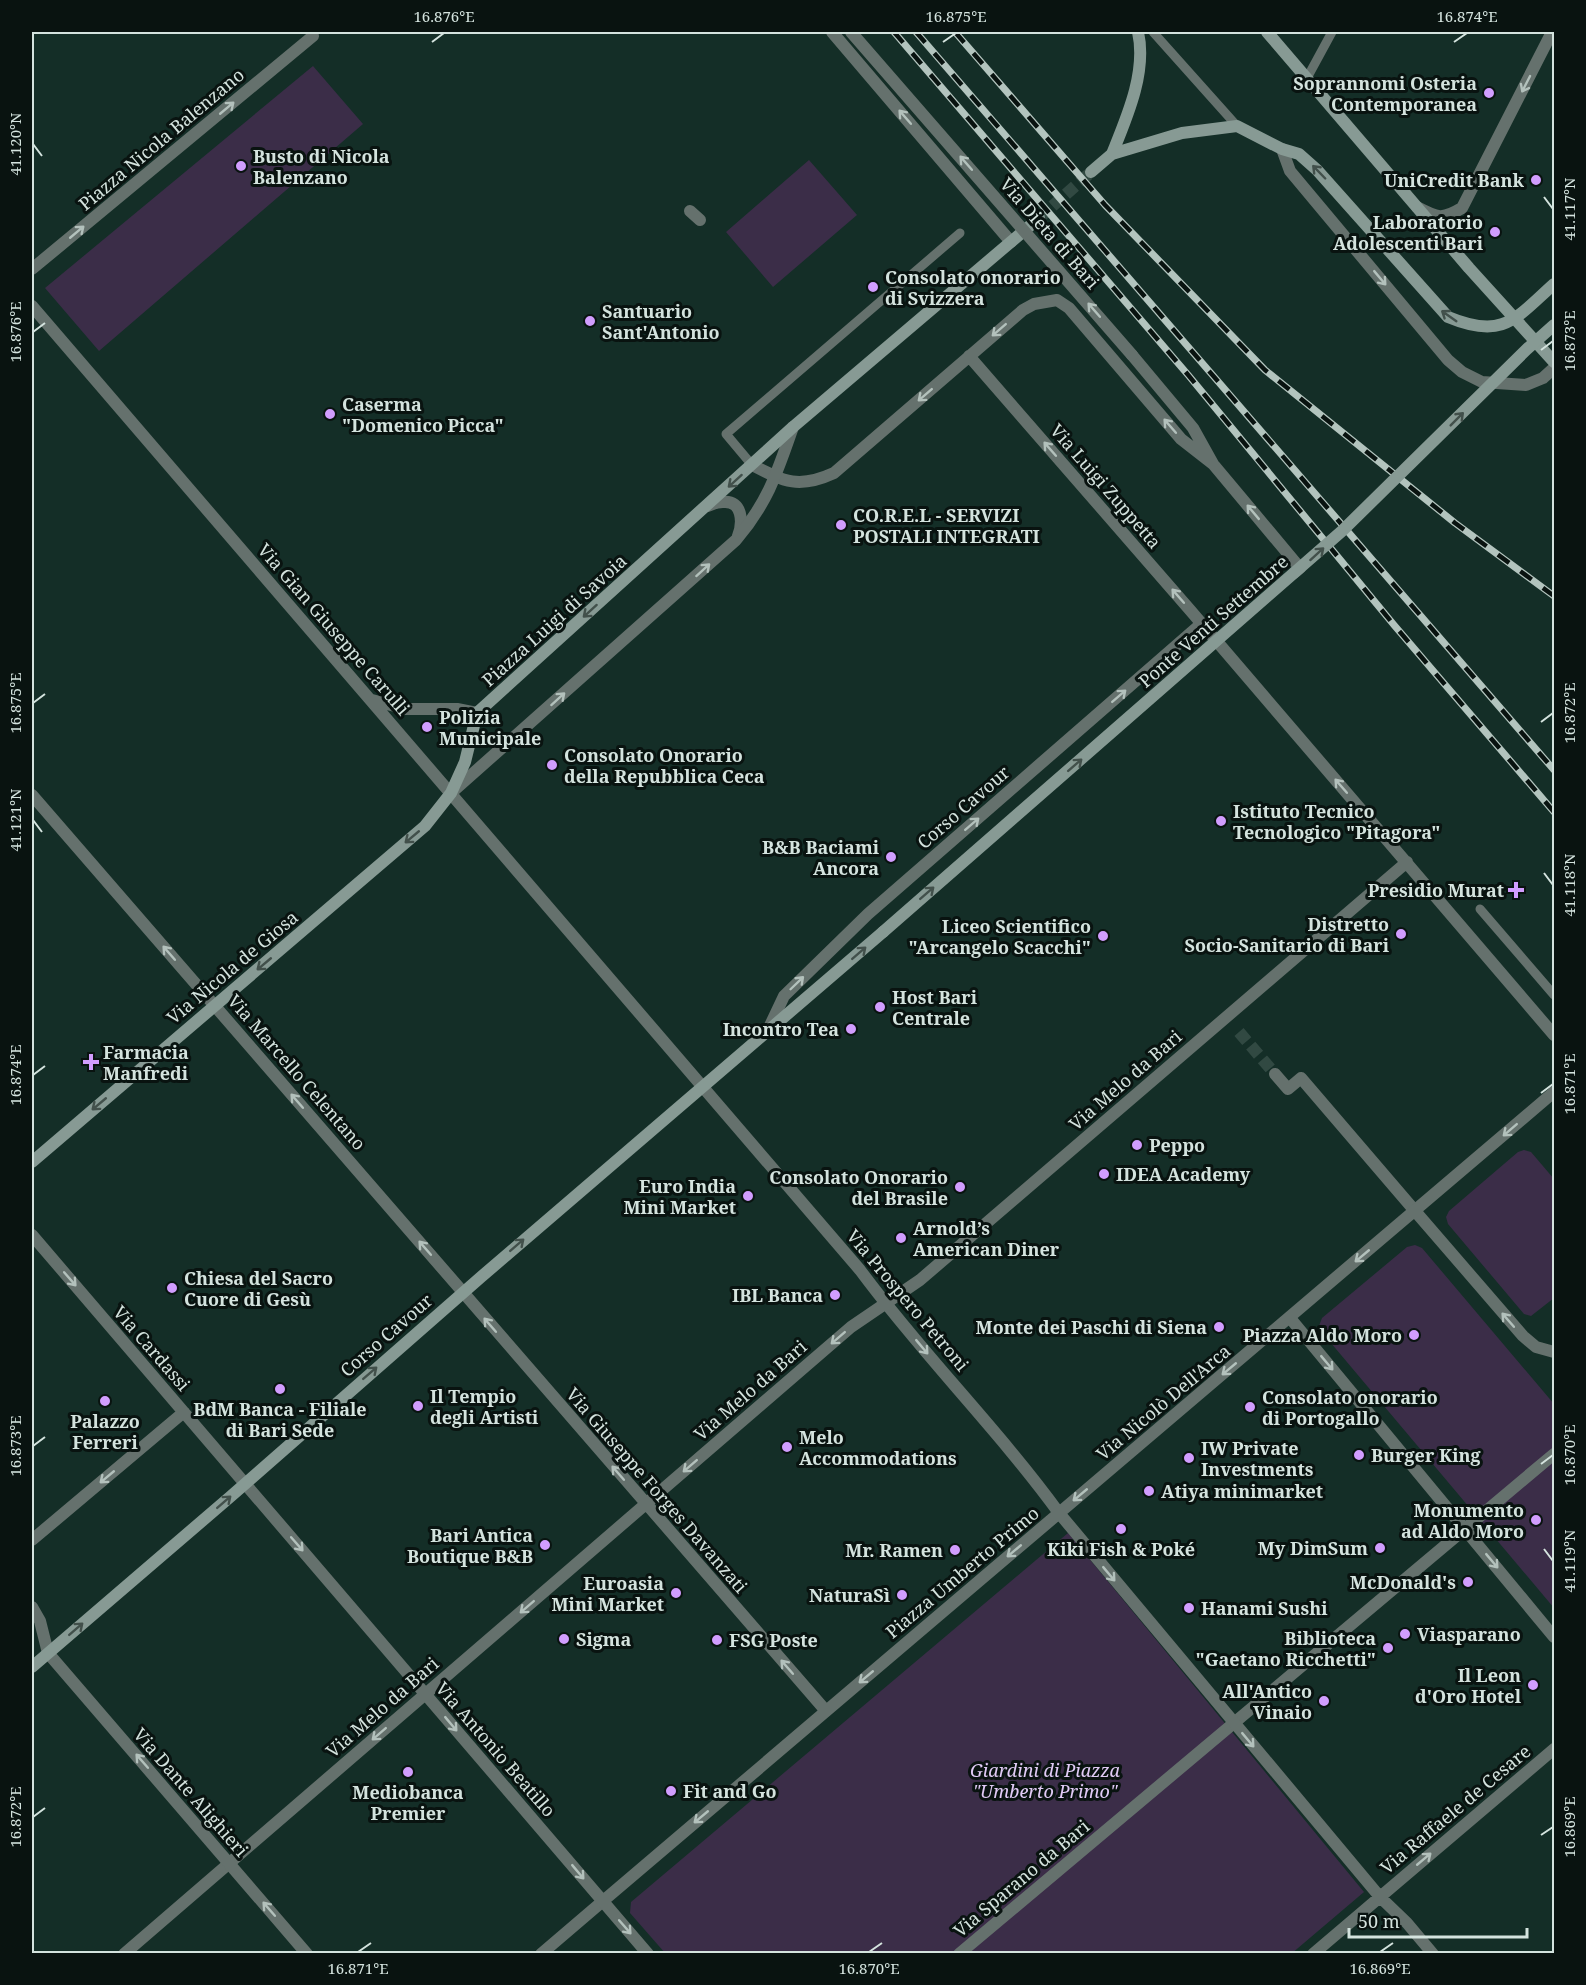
<svg xmlns="http://www.w3.org/2000/svg" width="1586" height="1985" viewBox="0 0 1586 1985" font-family="'Noto Serif',serif">
	<rect width="100%" height="100%" fill="#142e27"/>
	<!-- green -->
	<path fill="#3b2d48" d="M 313,66 L 363,124 L 99,351 L 45,288 Z
		M 809,160 L 857,215 L 773,287 L 726,232 Z
		M 1524,1150 L 1531,1152 L 1554,1179 L 1554,1298 L 1531,1316 L 1524,1314 L 1448,1224 L 1446,1217 L 1449,1211 L 1518,1152 Z
		M 1415,1245 L 1422,1248 L 1554,1404 L 1554,1608 L 1320,1330 L 1319,1326 L 1322,1318 L 1407,1247 Z
		M 1068,1533 L 1364,1892 L 1291,1954 L 665,1953 L 630,1913 L 631,1902 Z"/>
	<g fill="none" stroke-linecap="round" stroke-linejoin="round">
		<!-- pedestrian-tunnel -->
		<path stroke="#314942" stroke-width="12" stroke-dasharray="12 6" stroke-linecap="butt" d="M 1239,1032 L 1275,1074"/>
		<!-- secondary-tunnel -->
		<path stroke="#314942" stroke-width="12" stroke-dasharray="12 6" stroke-linecap="butt" d="M 1039,218 L 1091,172"/>
		<!-- service -->
		<path stroke="#65716d" stroke-width="9" d="M 1153,32 L 1237,126
			M 1307,78 L 1332,32
			M 752,465 L 726,434 L 960,233
			M 1480,909 L 1554,995"/>
		<!-- pedestrian -->
		<path stroke="#65716d" stroke-width="12" d="M 690,211 L 700,220
			M 1275,1074 L 1288,1089 L 1301,1078 L 1415,1211
			M 541,1954 L 603,1901
			M 959,1954 L 1554,1454"/>
		<!-- minor -->
		<path stroke="#65716d" stroke-width="12" d="M 832,32 L 1011,242
			M 1417,207 C 1438,218 1442,220 1462,208 L 1552,32
			M 32,269 L 313,36
			M 32,306 L 860,1270 C 922,1354 997,1428 1059,1513 L 1380,1897 L 1407,1923 L 1433,1954
			M 1132,355 L 1193,428 L 1213,464 L 1300,568 L 1294,573
			M 969,356 L 1190,610 L 1554,1035
			M 752,465 C 785,482 799,489 834,473 L 1023,310 L 1034,304 L 1057,300 L 1069,308 L 1181,439 L 1213,464
			M 708,506 C 712,504 718,502 723,502 C 743,500 743,523 738,536
			M 372,700 L 406,709 L 457,709 L 477,713
			M 32,795 L 826,1711
			M 767,1032 L 784,996 L 868,914 L 1201,624
			M 1415,1211 L 1523,1336 L 1536,1347 L 1554,1352
			M 32,1235 L 648,1954
			M 1290,1318 L 1554,1637
			M 32,1540 L 184,1412
			M 603,1901 L 1554,1092
			M 124,1954 L 851,1327 L 920,1280 L 1407,862
			M 1313,1954 L 1554,1749"/>
		<!-- tertiary -->
		<path stroke="#65716d" stroke-width="12" d="M 1282,149 L 1290,171 L 1448,360 L 1462,372 L 1482,382 L 1526,385 L 1543,378 L 1554,368
			M 451,793 L 736,540 C 768,502 777,473 793,427
			M 32,1607 L 40,1621 L 48,1653 L 307,1954"/>
		<!-- secondary -->
		<path stroke="#879a94" stroke-width="12" d="M 1267,32 L 1469,268 L 1554,362
			M 1112,154 C 1127,117 1147,72 1138,32
			M 1091,172 L 1112,154 L 1182,133 L 1237,126 L 1282,149 L 1299,154 L 1317,170 L 1448,317 C 1503,340 1515,319 1554,284
			M 32,1162 L 425,826 L 451,793 L 465,762 L 477,713 L 793,427 L 1039,218
			M 32,1667 L 230,1497 L 481,1277 L 883,932"/>
		<defs>
			<path id="rail" d="M 894,32 L 1189,376 L 1394,625 L 1554,812
				M 916,32 L 1554,770
				M 955,32 L 1105,205 L 1265,370 L 1455,523 L 1554,596"/>
		</defs>
		<!-- rail casing -->
		<use href="#rail" stroke="#b3c4be" stroke-width="7"/>
		<!-- rail -->
		<use href="#rail" stroke="#091310" stroke-width="4.5" stroke-dasharray="14" stroke-linecap="butt"/>
		<!-- minor-bridge -->
		<path stroke="#65716d" stroke-width="12" d="M 851,32 L 1132,355"/>
		<!-- secondary-bridge -->
		<path stroke="#879a94" stroke-width="12" d="M 883,932 L 1342,531 L 1527,349 L 1554,325"/>
	</g>
	<!-- one-way arrows -->
	<defs><path id="oneway-shaft" d="M-6 0H5M1.5-3L5.5 0L1.5 3" fill="none" stroke-width="1.6" stroke-linecap="round" stroke-linejoin="round" transform="scale(1.5)"/></defs>
	<g stroke="#b3c1bc">
		<use href="#oneway-shaft" transform="translate(1526 84) rotate(117)"/>
		<use href="#oneway-shaft" transform="translate(227 108) rotate(-40)"/>
		<use href="#oneway-shaft" transform="translate(905 117) rotate(-131)"/>
		<use href="#oneway-shaft" transform="translate(966 163) rotate(-131)"/>
		<use href="#oneway-shaft" transform="translate(77 232) rotate(-40)"/>
		<use href="#oneway-shaft" transform="translate(1380 278) rotate(50)"/>
		<use href="#oneway-shaft" transform="translate(1094 310) rotate(-131)"/>
		<use href="#oneway-shaft" transform="translate(999 330) rotate(139)"/>
		<use href="#oneway-shaft" transform="translate(925 395) rotate(139)"/>
		<use href="#oneway-shaft" transform="translate(1170 426) rotate(-131)"/>
		<use href="#oneway-shaft" transform="translate(1050 449) rotate(-131)"/>
		<use href="#oneway-shaft" transform="translate(1253 512) rotate(-130)"/>
		<use href="#oneway-shaft" transform="translate(703 570) rotate(-42)"/>
		<use href="#oneway-shaft" transform="translate(1178 596) rotate(-131)"/>
		<use href="#oneway-shaft" transform="translate(1119 696) rotate(-41)"/>
		<use href="#oneway-shaft" transform="translate(558 699) rotate(-42)"/>
		<use href="#oneway-shaft" transform="translate(1341 786) rotate(-131)"/>
		<use href="#oneway-shaft" transform="translate(972 824) rotate(-41)"/>
		<use href="#oneway-shaft" transform="translate(169 953) rotate(-131)"/>
		<use href="#oneway-shaft" transform="translate(797 983) rotate(-44)"/>
		<use href="#oneway-shaft" transform="translate(297 1101) rotate(-131)"/>
		<use href="#oneway-shaft" transform="translate(1510 1130) rotate(139)"/>
		<use href="#oneway-shaft" transform="translate(425 1248) rotate(-131)"/>
		<use href="#oneway-shaft" transform="translate(1362 1256) rotate(140)"/>
		<use href="#oneway-shaft" transform="translate(70 1279) rotate(49)"/>
		<use href="#oneway-shaft" transform="translate(1508 1320) rotate(-131)"/>
		<use href="#oneway-shaft" transform="translate(490 1325) rotate(-131)"/>
		<use href="#oneway-shaft" transform="translate(838 1338) rotate(139)"/>
		<use href="#oneway-shaft" transform="translate(922 1347) rotate(50)"/>
		<use href="#oneway-shaft" transform="translate(1327 1363) rotate(50)"/>
		<use href="#oneway-shaft" transform="translate(1229 1369) rotate(140)"/>
		<use href="#oneway-shaft" transform="translate(690 1466) rotate(139)"/>
		<use href="#oneway-shaft" transform="translate(618 1473) rotate(-131)"/>
		<use href="#oneway-shaft" transform="translate(107 1477) rotate(140)"/>
		<use href="#oneway-shaft" transform="translate(1080 1495) rotate(140)"/>
		<use href="#oneway-shaft" transform="translate(297 1544) rotate(49)"/>
		<use href="#oneway-shaft" transform="translate(1014 1551) rotate(140)"/>
		<use href="#oneway-shaft" transform="translate(1492 1561) rotate(50)"/>
		<use href="#oneway-shaft" transform="translate(1109 1574) rotate(50)"/>
		<use href="#oneway-shaft" transform="translate(527 1607) rotate(139)"/>
		<use href="#oneway-shaft" transform="translate(787 1667) rotate(-131)"/>
		<use href="#oneway-shaft" transform="translate(866 1677) rotate(140)"/>
		<use href="#oneway-shaft" transform="translate(451 1724) rotate(50)"/>
		<use href="#oneway-shaft" transform="translate(379 1734) rotate(139)"/>
		<use href="#oneway-shaft" transform="translate(1248 1740) rotate(50)"/>
		<use href="#oneway-shaft" transform="translate(142 1761) rotate(-131)"/>
		<use href="#oneway-shaft" transform="translate(701 1817) rotate(140)"/>
		<use href="#oneway-shaft" transform="translate(1424 1859) rotate(-40)"/>
		<use href="#oneway-shaft" transform="translate(578 1872) rotate(50)"/>
		<use href="#oneway-shaft" transform="translate(269 1909) rotate(-131)"/>
		<use href="#oneway-shaft" transform="translate(625 1927) rotate(49)"/>
	</g>
	<g stroke="#42504b">
		<use href="#oneway-shaft" transform="translate(1319 172) rotate(-134)"/>
		<use href="#oneway-shaft" transform="translate(1449 316) rotate(-145)"/>
		<use href="#oneway-shaft" transform="translate(1457 419) rotate(-45)"/>
		<use href="#oneway-shaft" transform="translate(735 481) rotate(138)"/>
		<use href="#oneway-shaft" transform="translate(1317 554) rotate(-42)"/>
		<use href="#oneway-shaft" transform="translate(590 611) rotate(138)"/>
		<use href="#oneway-shaft" transform="translate(1075 765) rotate(-41)"/>
		<use href="#oneway-shaft" transform="translate(412 837) rotate(140)"/>
		<use href="#oneway-shaft" transform="translate(927 893) rotate(-41)"/>
		<use href="#oneway-shaft" transform="translate(859 953) rotate(-41)"/>
		<use href="#oneway-shaft" transform="translate(264 964) rotate(140)"/>
		<use href="#oneway-shaft" transform="translate(99 1104) rotate(140)"/>
		<use href="#oneway-shaft" transform="translate(517 1245) rotate(-41)"/>
		<use href="#oneway-shaft" transform="translate(370 1373) rotate(-41)"/>
		<use href="#oneway-shaft" transform="translate(224 1502) rotate(-41)"/>
		<use href="#oneway-shaft" transform="translate(76 1629) rotate(-41)"/>
	</g>
	<!-- ticks -->
	<path fill="none" stroke="#d4e3de" stroke-width="2" d="M 432,42 L 444,33M 943,42 L 956,33M 1454,42 L 1467,33M 33,144 L 42,156M 1544,197 L 1553,209M 33,332 L 45,323M 1541,350 L 1553,341M 33,703 L 45,694M 1541,722 L 1553,713M 33,820 L 42,832M 1544,873 L 1553,885M 33,1075 L 45,1066M 1541,1093 L 1553,1084M 33,1446 L 45,1437M 1541,1464 L 1553,1455M 1544,1549 L 1553,1561M 33,1817 L 45,1808M 1541,1835 L 1553,1827M 358,1952 L 371,1943M 869,1952 L 882,1943M 1380,1952 L 1393,1943"/>
	<!-- markers -->
	<g fill="#d19dfe" stroke="#091310" stroke-width="2">
		<circle cx="1489" cy="93" r="6"/>
		<circle cx="241" cy="166" r="6"/>
		<circle cx="1536" cy="180" r="6"/>
		<circle cx="1495" cy="232" r="6"/>
		<circle cx="873" cy="287" r="6"/>
		<circle cx="590" cy="321" r="6"/>
		<circle cx="330" cy="414" r="6"/>
		<circle cx="841" cy="525" r="6"/>
		<circle cx="427" cy="727" r="6"/>
		<circle cx="552" cy="765" r="6"/>
		<circle cx="1221" cy="821" r="6"/>
		<circle cx="891" cy="857" r="6"/>
		<path d="M1513 881h6v6h6v6h-6v6h-6v-6h-6v-6h6z"/>
		<circle cx="1401" cy="934" r="6"/>
		<circle cx="1103" cy="936" r="6"/>
		<circle cx="880" cy="1007" r="6"/>
		<circle cx="851" cy="1029" r="6"/>
		<path d="M88 1053h6v6h6v6h-6v6h-6v-6h-6v-6h6z"/>
		<circle cx="1137" cy="1145" r="6"/>
		<circle cx="1104" cy="1174" r="6"/>
		<circle cx="960" cy="1187" r="6"/>
		<circle cx="748" cy="1196" r="6"/>
		<circle cx="901" cy="1238" r="6"/>
		<circle cx="172" cy="1288" r="6"/>
		<circle cx="835" cy="1295" r="6"/>
		<circle cx="1219" cy="1327" r="6"/>
		<circle cx="1414" cy="1335" r="6"/>
		<circle cx="280" cy="1389" r="6"/>
		<circle cx="105" cy="1401" r="6"/>
		<circle cx="418" cy="1406" r="6"/>
		<circle cx="1250" cy="1407" r="6"/>
		<circle cx="787" cy="1447" r="6"/>
		<circle cx="1359" cy="1455" r="6"/>
		<circle cx="1189" cy="1458" r="6"/>
		<circle cx="1149" cy="1491" r="6"/>
		<circle cx="1536" cy="1520" r="6"/>
		<circle cx="1121" cy="1529" r="6"/>
		<circle cx="545" cy="1545" r="6"/>
		<circle cx="1380" cy="1548" r="6"/>
		<circle cx="955" cy="1550" r="6"/>
		<circle cx="1468" cy="1582" r="6"/>
		<circle cx="676" cy="1593" r="6"/>
		<circle cx="902" cy="1595" r="6"/>
		<circle cx="1189" cy="1608" r="6"/>
		<circle cx="1405" cy="1634" r="6"/>
		<circle cx="564" cy="1639" r="6"/>
		<circle cx="717" cy="1640" r="6"/>
		<circle cx="1388" cy="1648" r="6"/>
		<circle cx="1533" cy="1685" r="6"/>
		<circle cx="1324" cy="1701" r="6"/>
		<circle cx="408" cy="1772" r="6"/>
		<circle cx="671" cy="1791" r="6"/>
	</g>
	<g text-anchor="middle" dominant-baseline="central" stroke-width="6" stroke-linejoin="round" paint-order="stroke">
		<!-- poi labels -->
		<g font-size="18" font-weight="bold" fill="#d4e3de" stroke="#091310" text-anchor="start">
			<text x="1477" y="83" text-anchor="end">Soprannomi Osteria<tspan x="1477" dy="21">Contemporanea</tspan></text>
			<text x="253" y="156">Busto di Nicola<tspan x="253" dy="21">Balenzano</tspan></text>
			<text x="1524" y="180" text-anchor="end">UniCredit Bank</text>
			<text x="1483" y="222" text-anchor="end">Laboratorio<tspan x="1483" dy="21">Adolescenti Bari</tspan></text>
			<text x="885" y="277">Consolato onorario<tspan x="885" dy="21">di Svizzera</tspan></text>
			<text x="602" y="311">Santuario<tspan x="602" dy="21">Sant'Antonio</tspan></text>
			<text x="342" y="404">Caserma<tspan x="342" dy="21">"Domenico Picca"</tspan></text>
			<text x="853" y="515">CO.R.E.L - SERVIZI<tspan x="853" dy="21">POSTALI INTEGRATI</tspan></text>
			<text x="439" y="717">Polizia<tspan x="439" dy="21">Municipale</tspan></text>
			<text x="564" y="755">Consolato Onorario<tspan x="564" dy="21">della Repubblica Ceca</tspan></text>
			<text x="1233" y="811">Istituto Tecnico<tspan x="1233" dy="21">Tecnologico "Pitagora"</tspan></text>
			<text x="879" y="847" text-anchor="end">B&amp;B Baciami<tspan x="879" dy="21">Ancora</tspan></text>
			<text x="1504" y="890" text-anchor="end">Presidio Murat</text>
			<text x="1389" y="924" text-anchor="end">Distretto<tspan x="1389" dy="21">Socio-Sanitario di Bari</tspan></text>
			<text x="1091" y="926" text-anchor="end">Liceo Scientifico<tspan x="1091" dy="21">"Arcangelo Scacchi"</tspan></text>
			<text x="892" y="997">Host Bari<tspan x="892" dy="21">Centrale</tspan></text>
			<text x="839" y="1029" text-anchor="end">Incontro Tea</text>
			<text x="103" y="1052">Farmacia<tspan x="103" dy="21">Manfredi</tspan></text>
			<text x="1149" y="1145">Peppo</text>
			<text x="1116" y="1174">IDEA Academy</text>
			<text x="948" y="1177" text-anchor="end">Consolato Onorario<tspan x="948" dy="21">del Brasile</tspan></text>
			<text x="736" y="1186" text-anchor="end">Euro India<tspan x="736" dy="21">Mini Market</tspan></text>
			<text x="913" y="1228">Arnold’s<tspan x="913" dy="21">American Diner</tspan></text>
			<text x="184" y="1278">Chiesa del Sacro<tspan x="184" dy="21">Cuore di Gesù</tspan></text>
			<text x="823" y="1295" text-anchor="end">IBL Banca</text>
			<text x="1207" y="1327" text-anchor="end">Monte dei Paschi di Siena</text>
			<text x="1402" y="1335" text-anchor="end">Piazza Aldo Moro</text>
			<text x="430" y="1396">Il Tempio<tspan x="430" dy="21">degli Artisti</tspan></text>
			<text x="1262" y="1397">Consolato onorario<tspan x="1262" dy="21">di Portogallo</tspan></text>
			<text x="280" y="1409" text-anchor="middle">BdM Banca - Filiale<tspan x="280" dy="21">di Bari Sede</tspan></text>
			<text x="105" y="1421" text-anchor="middle">Palazzo<tspan x="105" dy="21">Ferreri</tspan></text>
			<text x="799" y="1437">Melo<tspan x="799" dy="21">Accommodations</tspan></text>
			<text x="1201" y="1448">IW Private<tspan x="1201" dy="21">Investments</tspan></text>
			<text x="1371" y="1455">Burger King</text>
			<text x="1161" y="1491">Atiya minimarket</text>
			<text x="1524" y="1510" text-anchor="end">Monumento<tspan x="1524" dy="21">ad Aldo Moro</tspan></text>
			<text x="533" y="1535" text-anchor="end">Bari Antica<tspan x="533" dy="21">Boutique B&amp;B</tspan></text>
			<text x="1368" y="1548" text-anchor="end">My DimSum</text>
			<text x="1121" y="1549" text-anchor="middle">Kiki Fish &amp; Poké</text>
			<text x="943" y="1550" text-anchor="end">Mr. Ramen</text>
			<text x="1456" y="1582" text-anchor="end">McDonald's</text>
			<text x="664" y="1583" text-anchor="end">Euroasia<tspan x="664" dy="21">Mini Market</tspan></text>
			<text x="890" y="1595" text-anchor="end">NaturaSì</text>
			<text x="1201" y="1608">Hanami Sushi</text>
			<text x="1417" y="1634">Viasparano</text>
			<text x="1376" y="1638" text-anchor="end">Biblioteca<tspan x="1376" dy="21">"Gaetano Ricchetti"</tspan></text>
			<text x="576" y="1639">Sigma</text>
			<text x="729" y="1640">FSG Poste</text>
			<text x="1521" y="1675" text-anchor="end">Il Leon<tspan x="1521" dy="21">d'Oro Hotel</tspan></text>
			<text x="1312" y="1691" text-anchor="end">All'Antico<tspan x="1312" dy="21">Vinaio</tspan></text>
			<text x="683" y="1791">Fit and Go</text>
			<text x="408" y="1792" text-anchor="middle">Mediobanca<tspan x="408" dy="21">Premier</tspan></text>
		</g>
		<!-- street labels -->
		<g font-size="18" fill="#d4e3de" stroke="#091310">
			<text transform="translate(161 139) rotate(-40)">Piazza Nicola Balenzano</text>
			<text transform="translate(1050 233) rotate(49)">Via Dieta di Bari</text>
			<text transform="translate(1106 486) rotate(49)">Via Luigi Zuppetta</text>
			<text transform="translate(554 620) rotate(-42)">Piazza Luigi di Savoia</text>
			<text transform="translate(1213 621) rotate(-41)">Ponte Venti Settembre</text>
			<text transform="translate(334 629) rotate(49)">Via Gian Giuseppe Carulli</text>
			<text transform="translate(963 807) rotate(-41)">Corso Cavour</text>
			<text transform="translate(232 967) rotate(-40)">Via Nicola de Giosa</text>
			<text transform="translate(297 1072) rotate(49)">Via Marcello Celentano</text>
			<text transform="translate(1125 1080) rotate(-41)">Via Melo da Bari</text>
			<text transform="translate(908 1300) rotate(50)">Via Prospero Petroni</text>
			<text transform="translate(386 1335) rotate(-41)">Corso Cavour</text>
			<text transform="translate(152 1348) rotate(49)">Via Cardassi</text>
			<text transform="translate(750 1390) rotate(-41)">Via Melo da Bari</text>
			<text transform="translate(1163 1402) rotate(-40)">Via Nicolò Dell'Arca</text>
			<text transform="translate(657 1490) rotate(49)">Via Giuseppe Forges Davanzati</text>
			<text transform="translate(962 1572) rotate(-40)">Piazza Umberto Primo</text>
			<text transform="translate(382 1707) rotate(-41)">Via Melo da Bari</text>
			<text transform="translate(496 1749) rotate(49)">Via Antonio Beatillo</text>
			<text transform="translate(191 1792) rotate(49)">Via Dante Alighieri</text>
			<text transform="translate(1455 1809) rotate(-40)">Via Raffaele de Cesare</text>
			<text transform="translate(1021 1878) rotate(-40)">Via Sparano da Bari</text>
		</g>
		<!-- park labels -->
		<g font-size="18" font-style="italic" fill="#e1cbf6" stroke="#091310">
			<text x="1045" y="1770">Giardini di Piazza<tspan x="1045" dy="21">"Umberto Primo"</tspan></text>
		</g>
	</g>
	<!-- border -->
	<rect width="1586" height="1985" fill="none" stroke="#091310" stroke-width="66"/>
	<!-- scale -->
	<path d="M1349 1928v9h178v-9" fill="none" stroke="#d4e3de" stroke-width="3"/>
	<text x="1358" y="1928" font-size="18" fill="#d4e3de" stroke="#091310" stroke-width="4.5" paint-order="stroke">50 m</text>
	<rect x="33" y="33" width="1520" height="1919" fill="none" stroke="#d4e3de" stroke-width="2"/>
	<g font-size="15" text-anchor="middle" fill="#d4e3de">
		<text x="444" y="22">16.876°E</text>
		<text x="956" y="22">16.875°E</text>
		<text x="1467" y="22">16.874°E</text>
		<text transform="translate(16 144) rotate(-90)" y="5">41.120°N</text>
		<text transform="translate(1570 209) rotate(-90)" y="5">41.117°N</text>
		<text transform="translate(16 332) rotate(-90)" y="5">16.876°E</text>
		<text transform="translate(1570 341) rotate(-90)" y="5">16.873°E</text>
		<text transform="translate(16 703) rotate(-90)" y="5">16.875°E</text>
		<text transform="translate(1570 713) rotate(-90)" y="5">16.872°E</text>
		<text transform="translate(16 820) rotate(-90)" y="5">41.121°N</text>
		<text transform="translate(1570 885) rotate(-90)" y="5">41.118°N</text>
		<text transform="translate(16 1075) rotate(-90)" y="5">16.874°E</text>
		<text transform="translate(1570 1084) rotate(-90)" y="5">16.871°E</text>
		<text transform="translate(16 1446) rotate(-90)" y="5">16.873°E</text>
		<text transform="translate(1570 1455) rotate(-90)" y="5">16.870°E</text>
		<text transform="translate(1570 1561) rotate(-90)" y="5">41.119°N</text>
		<text transform="translate(16 1817) rotate(-90)" y="5">16.872°E</text>
		<text transform="translate(1570 1827) rotate(-90)" y="5">16.869°E</text>
		<text x="358" y="1974">16.871°E</text>
		<text x="869" y="1974">16.870°E</text>
		<text x="1380" y="1974">16.869°E</text>
	</g>
</svg>
